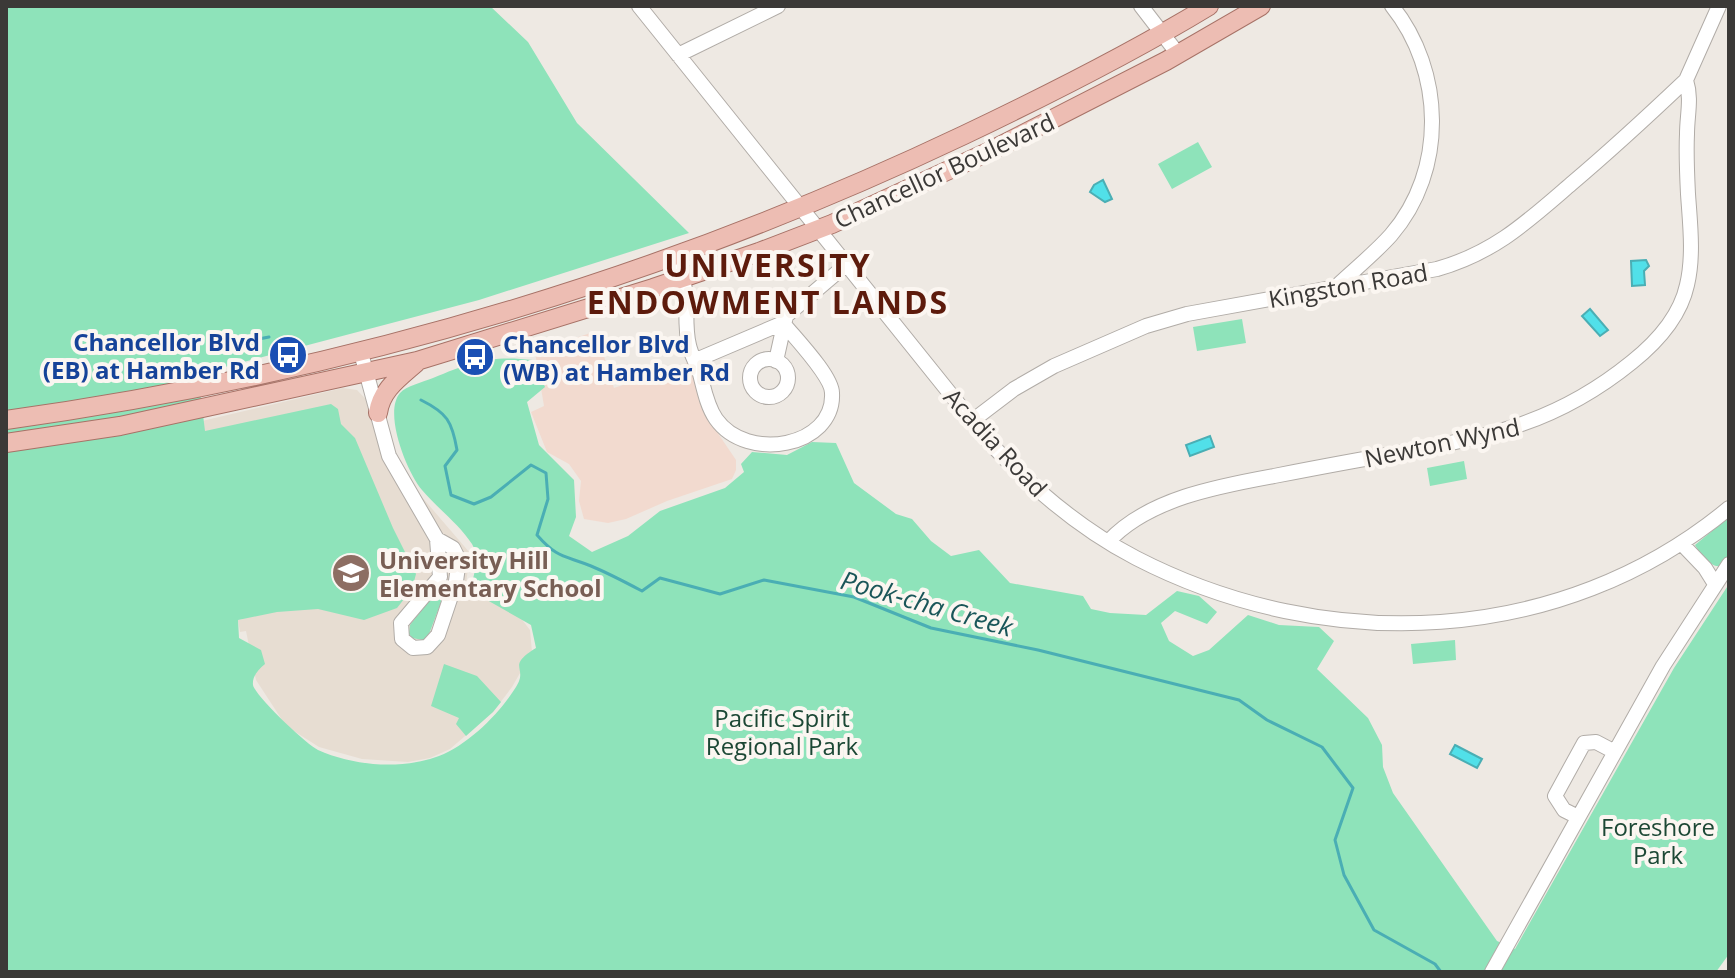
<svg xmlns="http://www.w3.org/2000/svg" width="1735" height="978" viewBox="0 0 1735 978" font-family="'Open Sans',sans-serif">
	<rect width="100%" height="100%" fill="#eee9e3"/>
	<!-- built -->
	<path fill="#e7ddd2" d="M 343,388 L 357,390 L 381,415 L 391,447 L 409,482 L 470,553 L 466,584 L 520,617 L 530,630 L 532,652 L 512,687 L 493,712 L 450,749 L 430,758 L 408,762 L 362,759 L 319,747 L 286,726 L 256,680 L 246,631 L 240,632 L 238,620 L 243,619 L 202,421 Z"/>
	<!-- industrial -->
	<path fill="#f2dacf" d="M 596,331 L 614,388 L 696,360 L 713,426 L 736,460 L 736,470 L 732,479 L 667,501 L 626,519 L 608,523 L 584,519 L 579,501 L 581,481 L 569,464 L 547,452 L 531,412 L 544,406 L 535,352 Z"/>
	<!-- green -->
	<path fill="#8ee3ba" d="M 6,6 L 490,6 L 528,42 L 577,123 L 689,233 L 479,300 L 198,374 L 205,431 L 331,404 L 338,409 L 341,424 L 355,438 L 393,528 L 416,574 L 412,589 L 397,608 L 364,620 L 318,609 L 277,612 L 238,620 L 239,638 L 261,650 L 265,664 C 259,669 252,676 253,685 C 255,696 307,745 318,750 C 354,766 401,770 439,756 C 469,744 499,714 516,687 C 529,667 505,667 536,648 L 531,625 L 487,600 L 492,597 L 480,591 L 473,579 C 476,566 479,556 472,544 C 459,524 437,508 422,490 C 407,472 383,413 400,393 C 406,386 423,382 433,378 C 471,362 491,355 533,360 L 545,387 L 527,402 L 539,445 L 574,480 L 576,517 L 569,536 L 592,552 L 628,536 L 660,511 L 725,488 L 744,472 L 741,464 L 752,452 L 787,455 L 812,442 L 836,443 L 854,483 L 896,514 L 912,519 L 931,541 L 951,556 L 979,550 L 1010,583 L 1083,596 L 1091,609 L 1110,613 L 1146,615 L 1177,591 L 1199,596 L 1217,612 L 1207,624 L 1175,611 L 1161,623 L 1169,641 L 1193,656 L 1209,650 L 1248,615 L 1279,625 L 1319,627 L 1334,641 L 1317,669 L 1368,718 L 1382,745 L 1383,767 L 1393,793 L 1497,941 L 1515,949 L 1674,668 L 1729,584 L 1729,954 L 1716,972 L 6,972 Z
		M 1198,142 L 1212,167 L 1172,189 L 1158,164 Z
		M 1242,319 L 1246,343 L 1197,351 L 1193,327 Z
		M 1464,461 L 1467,479 L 1430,486 L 1427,468 Z
		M 1729,517 C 1729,528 1731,541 1729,551 C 1724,581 1703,560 1695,545 Z
		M 441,585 L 445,587 L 445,592 L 429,634 L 423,640 L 412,638 L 409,634 L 410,625 Z
		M 1455,640 L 1456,660 L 1413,664 L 1411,644 Z
		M 444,664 L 477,676 L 501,702 L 493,712 L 466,736 L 456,724 L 459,718 L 431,706 Z"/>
	<!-- water -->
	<path fill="#51e0e9" stroke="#4aaeb4" stroke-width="2" d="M 1103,180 L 1112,199 L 1105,202 L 1090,192 L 1094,185 Z
		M 1646,260 L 1649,266 L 1644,271 L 1645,285 L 1632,286 L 1631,261 Z
		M 1590,309 L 1608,330 L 1600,336 L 1582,316 Z
		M 1210,436 L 1214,447 L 1190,456 L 1186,445 Z
		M 1455,745 L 1482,759 L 1477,768 L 1450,754 Z"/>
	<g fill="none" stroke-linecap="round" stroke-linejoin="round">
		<!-- stream -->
		<path stroke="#4aaeb4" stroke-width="3" d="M 225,335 L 248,341 L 269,337
			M 421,400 C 447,413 452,421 457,450 L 445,466 L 451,495 L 474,504 L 491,497 L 531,465 L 546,473 L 548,499 L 537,535 C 558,559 564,555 591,566 C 608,573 625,582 642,591 L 660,578 L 720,594 L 764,580 L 854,597 L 931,628 L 1038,650 L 1239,700 L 1267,720 L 1322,747 L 1353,788 L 1335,840 L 1344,875 L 1374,930 L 1435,964 L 1441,972"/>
		<defs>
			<path id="minor" d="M 639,6 L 989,442 C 1032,488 1080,529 1136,558 C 1326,656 1561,647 1729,508
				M 1141,6 L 1178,54
				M 678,55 L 778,6
				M 676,255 C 679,268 685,282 686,296 C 687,312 685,330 689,345 C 691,355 697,364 700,374 C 704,389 707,406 716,419 C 747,463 835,447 832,393 C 832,376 795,338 783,323
				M 1337,286 C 1355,269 1375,253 1391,235 C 1447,170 1444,71 1392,6
				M 361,353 L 389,456 L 437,539 L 440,577 L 401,623 L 402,639 L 413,648 L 427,647 L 438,635 L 456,581 L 459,560 L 453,548 L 437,539
				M750 378a19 19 0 1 1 38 0a19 19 0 1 1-38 0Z
				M 696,360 L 783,323
				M 776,361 L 786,316 L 847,264
				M 972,421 L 1014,389 L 1054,366 L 1146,326 L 1187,314 L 1437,269 C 1494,253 1527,222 1571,184 C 1610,151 1648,116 1686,80
				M 1108,542 C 1147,499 1219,486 1274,476 C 1315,468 1357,460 1399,453 C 1491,436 1557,423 1632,362 C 1657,342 1680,317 1687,285 C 1694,256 1690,223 1688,194 C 1687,174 1686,154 1687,134 C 1687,115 1692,99 1686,80 L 1719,6
				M 1682,544 L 1705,568 L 1715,584
				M 1578,817 L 1564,810 L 1555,796 L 1584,743 L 1596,742 L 1615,752
				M 1492,972 L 1663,666 L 1729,564"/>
			<path id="major" d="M 378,413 C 381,390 399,378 416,363
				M 6,420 C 338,374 661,279 964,135 C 1048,95 1130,54 1209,6
				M 6,443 L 120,426 L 417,361 L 653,288 L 759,252 L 832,224 L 990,151 L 1166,61 L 1261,6"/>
		</defs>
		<!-- minor casing -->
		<use href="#minor" stroke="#b1aca7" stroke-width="16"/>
		<!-- major casing -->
		<use href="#major" stroke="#a77267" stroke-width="20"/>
		<!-- minor -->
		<use href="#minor" stroke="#fff" stroke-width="14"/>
		<!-- major -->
		<use href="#major" stroke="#edbdb3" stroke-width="18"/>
	</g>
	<!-- icons -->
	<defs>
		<symbol id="bus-disc" viewBox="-11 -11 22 22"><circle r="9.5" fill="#1a4fb4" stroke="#fbf6f1"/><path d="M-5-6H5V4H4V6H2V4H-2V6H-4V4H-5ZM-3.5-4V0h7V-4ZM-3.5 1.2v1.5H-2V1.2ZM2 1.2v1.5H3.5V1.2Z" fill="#fff"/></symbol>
		<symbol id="school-disc" viewBox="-11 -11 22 22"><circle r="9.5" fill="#8d6e63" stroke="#fbf6f1"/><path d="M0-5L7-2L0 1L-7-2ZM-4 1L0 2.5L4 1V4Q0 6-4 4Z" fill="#fff"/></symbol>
	</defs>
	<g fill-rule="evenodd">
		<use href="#bus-disc" x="266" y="333" width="44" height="44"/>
		<use href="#bus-disc" x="453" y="335" width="44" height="44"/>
		<use href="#school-disc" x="329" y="551" width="44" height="44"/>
	</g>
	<g text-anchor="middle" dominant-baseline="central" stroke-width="8" stroke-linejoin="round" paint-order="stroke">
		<!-- street labels -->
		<g font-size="24" fill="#3b3937" stroke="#fbf6f1">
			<text transform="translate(944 170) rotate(-25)">Chancellor Boulevard</text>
			<text transform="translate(1348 285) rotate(-10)">Kingston Road</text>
			<text transform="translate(996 442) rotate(47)">Acadia Road</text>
			<text transform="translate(1442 442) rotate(-12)">Newton Wynd</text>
		</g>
		<!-- transit labels -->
		<g font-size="24" font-weight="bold" fill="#164399" stroke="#fbf6f1" text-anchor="end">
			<text x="260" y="341">Chancellor Blvd<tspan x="260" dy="28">(EB) at Hamber Rd</tspan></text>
			<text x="503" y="343" text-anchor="start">Chancellor Blvd<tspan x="503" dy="28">(WB) at Hamber Rd</tspan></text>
		</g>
		<!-- education labels -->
		<g font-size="24" font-weight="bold" fill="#785e54" stroke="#fbf6f1" text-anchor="start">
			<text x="379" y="559">University Hill<tspan x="379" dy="28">Elementary School</tspan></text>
		</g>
		<!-- park labels -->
		<g font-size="24" fill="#1c4835" stroke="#fbf6f1">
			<text x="782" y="717">Pacific Spirit<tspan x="782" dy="28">Regional Park</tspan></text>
			<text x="1658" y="826">Foreshore<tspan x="1658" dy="28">Park</tspan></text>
		</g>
		<!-- water labels -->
		<g font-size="26" font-style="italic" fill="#1a5659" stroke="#fbf6f1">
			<text transform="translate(927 603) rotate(16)">Pook-cha Creek</text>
		</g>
		<!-- district labels -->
		<g font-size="32" font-weight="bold" letter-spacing="2" fill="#5d1b0c" stroke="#fbf6f1">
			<text x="768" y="264">UNIVERSITY<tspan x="768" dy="37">ENDOWMENT LANDS</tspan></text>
		</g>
	</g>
	<!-- border -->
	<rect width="1735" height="978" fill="none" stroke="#3b3937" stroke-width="16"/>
</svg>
